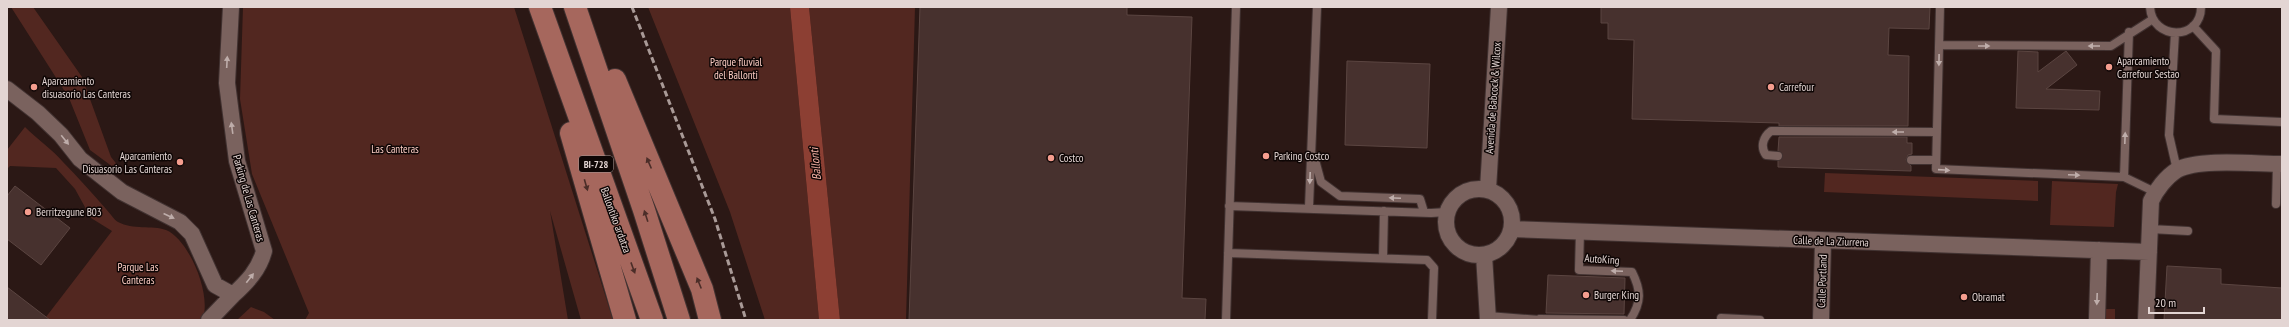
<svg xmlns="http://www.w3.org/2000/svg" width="2289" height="327" viewBox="0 0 2289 327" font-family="'PT Sans Narrow',sans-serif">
	<rect width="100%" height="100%" fill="#2b1815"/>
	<!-- green -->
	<path fill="#522720" d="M 11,7 L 33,7 L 82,77 L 111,157 L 119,167 L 113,167 L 90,150 L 69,98 Z
		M 243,7 L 514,7 L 613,320 L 581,320 L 550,211 L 568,320 L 305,320 L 309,313 L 252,174 L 240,99 Z
		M 648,7 L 790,7 L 819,320 L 765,320 L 730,212 Z
		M 809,7 L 915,7 L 906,320 L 840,320 Z
		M 25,127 C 37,139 52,149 63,162 C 78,177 92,193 106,209 C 110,213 114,220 118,222 C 133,230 152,225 166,230 C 189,239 213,297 202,320 L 50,320 L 46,317 L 112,231 L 91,218 L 75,189 L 56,168 L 10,166 L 7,169 L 7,150 Z
		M 1825,173 L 2038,181 L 2038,201 L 1824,192 Z
		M 2052,181 L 2118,184 L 2116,192 L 2114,227 L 2050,225 Z
		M 251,307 L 264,312 L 275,320 L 237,320 Z
		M 2105,309 L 2115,309 L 2115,320 L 2105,320 Z"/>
	<!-- water -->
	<path fill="#8c3f33" d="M 790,7 L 809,7 L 840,320 L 819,320 Z"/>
	<!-- building -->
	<path fill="#47312e" stroke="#5b4541" d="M 920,7 L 1127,7 L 1127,15 L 1192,17 L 1182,298 L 1206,299 L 1205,320 L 909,320 Z
		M 1601,7 L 1930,7 L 1929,29 L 1889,28 L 1888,55 L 1909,56 L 1908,126 L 1779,126 L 1779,123 L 1632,119 L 1634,40 L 1608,39 L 1608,23 L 1601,23 Z
		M 2018,51 L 2038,52 L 2038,72 L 2066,51 L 2077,65 L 2046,89 L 2100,91 L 2099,110 L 2016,108 Z
		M 1347,61 L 1430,64 L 1427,148 L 1345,145 Z
		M 1779,137 L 1907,137 L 1907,143 L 1912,143 L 1912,154 L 1908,155 L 1906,160 L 1911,166 L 1911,171 L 1778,167 L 1778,161 L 1783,156 L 1778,151 Z
		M 15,186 L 70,228 L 41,265 L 7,239 L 7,196 Z
		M 2167,266 L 2221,269 L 2221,284 L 2282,288 L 2282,320 L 2164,320 Z
		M 1548,275 L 1625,278 L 1624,314 L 1546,313 Z
		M 7,287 L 50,320 L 7,320 Z"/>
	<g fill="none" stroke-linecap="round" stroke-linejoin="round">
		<defs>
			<path id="lane" d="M 1940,7 L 1936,169 L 2124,177 L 2155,192
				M 2150,7 C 2152,41 2201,41 2201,7
				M 2193,26 L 2216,51 L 2214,119 L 2282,122
				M 2175,33 L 2169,135 L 2177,170
				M 1939,45 L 2111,46 L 2153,19
				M 1314,156 L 1321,182 L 1340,196 L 1420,199 L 1424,212
				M 1778,156 L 1766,155 C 1760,147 1763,137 1771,131 L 1937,132
				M 1911,160 L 1936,160
				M 2124,177 L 2129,32
				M 2276,204 L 2277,164
				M 1229,206 L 1431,213 L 1447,212
				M 1309,207 L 1317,7
				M 2150,229 L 2188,231
				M 1580,231 L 1579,270 L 1632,272 C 1641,290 1642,302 1630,320
				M 1228,253 L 1427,260 L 1434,268 L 1432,320
				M 1383,258 L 1384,211
				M 1488,316 L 1540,320
				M 1721,318 L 1760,320
				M 1540,319 L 1624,320
				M 1226,320 L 1236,7"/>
			<path id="street" d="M 7,89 L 38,113 L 61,135 L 80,159 L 122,192 L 180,222 L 192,234 L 215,285 L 233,295 C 247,282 259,270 264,251 L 237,161 L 227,83 L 231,7
				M1446 222a33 33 0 1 1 66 0a33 33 0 1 1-66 0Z
				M 1488,189 L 1499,7
				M 1512,229 L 2149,252
				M 1484,255 L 1488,320
				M 209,320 L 233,295
				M 1821,320 L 1823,241
				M 2097,320 L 2099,250
				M 2146,320 L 2151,201 C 2156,190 2166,177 2177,170 C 2199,158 2256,164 2282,164"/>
			<path id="primary" d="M 540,7 L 652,320
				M 575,7 L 644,210 L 679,320
				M 615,80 L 702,289 L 710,320
				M 571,133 L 625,320"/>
		</defs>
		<!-- lane casing -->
		<use href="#lane" stroke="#413231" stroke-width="10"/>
		<!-- street casing -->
		<use href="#street" stroke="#413231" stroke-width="18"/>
		<!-- primary casing -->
		<use href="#primary" stroke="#413231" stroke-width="24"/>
		<!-- lane -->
		<use href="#lane" stroke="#7a625e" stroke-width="8"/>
		<!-- street -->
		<use href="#street" stroke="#7a625e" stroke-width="16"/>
		<!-- primary -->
		<use href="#primary" stroke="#a6675d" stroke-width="22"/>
		<!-- rail -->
		<path stroke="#a99a97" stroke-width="3" stroke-dasharray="6 3" stroke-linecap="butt" d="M 632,7 L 715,219 L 746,320"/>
	</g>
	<!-- one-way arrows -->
	<defs><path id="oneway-solid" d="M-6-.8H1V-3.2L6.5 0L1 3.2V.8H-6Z"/></defs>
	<g fill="#beadaa">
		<use href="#oneway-solid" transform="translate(1984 46)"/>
		<use href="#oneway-solid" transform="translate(2094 46) rotate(-180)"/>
		<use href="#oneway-solid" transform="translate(1939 60) rotate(91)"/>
		<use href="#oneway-solid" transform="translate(227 62) rotate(-87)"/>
		<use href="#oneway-solid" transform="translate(232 128) rotate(-98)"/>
		<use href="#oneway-solid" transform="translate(1898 132) rotate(-180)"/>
		<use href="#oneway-solid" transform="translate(2125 138) rotate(-88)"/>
		<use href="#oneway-solid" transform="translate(65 140) rotate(51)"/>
		<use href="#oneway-solid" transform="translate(1944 170) rotate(4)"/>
		<use href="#oneway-solid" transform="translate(2074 175) rotate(2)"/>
		<use href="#oneway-solid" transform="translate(1310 178) rotate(92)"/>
		<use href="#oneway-solid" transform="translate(1395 198) rotate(-178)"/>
		<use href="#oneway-solid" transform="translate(169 216) rotate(25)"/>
		<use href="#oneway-solid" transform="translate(1617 271) rotate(-178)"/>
		<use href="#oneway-solid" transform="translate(250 278) rotate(-52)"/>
		<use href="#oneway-solid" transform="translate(2097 299) rotate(92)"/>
	</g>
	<g fill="#4b2d28">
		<use href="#oneway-solid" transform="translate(649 163) rotate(-113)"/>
		<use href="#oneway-solid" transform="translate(586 185) rotate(74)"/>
		<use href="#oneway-solid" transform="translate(646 216) rotate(-108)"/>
		<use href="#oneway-solid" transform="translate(633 268) rotate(70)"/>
		<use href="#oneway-solid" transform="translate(699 283) rotate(-112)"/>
	</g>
	<!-- markers -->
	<g fill="#f59d8e" stroke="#0e0605" stroke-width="1.5">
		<circle cx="2109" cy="67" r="4"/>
		<circle cx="34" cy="87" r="4"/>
		<circle cx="1771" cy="87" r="4"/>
		<circle cx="1266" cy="156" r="4"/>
		<circle cx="1051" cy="158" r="4"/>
		<circle cx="180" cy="162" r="4"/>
		<circle cx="28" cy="212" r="4"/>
		<circle cx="1586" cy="295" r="4"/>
		<circle cx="1964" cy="297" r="4"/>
	</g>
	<g text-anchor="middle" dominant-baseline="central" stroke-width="3" stroke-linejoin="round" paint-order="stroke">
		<!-- shield labels -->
		<rect fill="#0e0605" stroke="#a39795" stroke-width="1" x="579" y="156" width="34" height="16" rx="3"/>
		<g font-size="10" font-weight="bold" fill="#e3d5d3">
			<text x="596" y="164">BI-728</text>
		</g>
		<!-- poi labels -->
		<g font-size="11" fill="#e3d5d3" stroke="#0e0605" text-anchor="start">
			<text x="2117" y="61">Aparcamiento<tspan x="2117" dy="13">Carrefour Sestao</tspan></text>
			<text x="42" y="81">Aparcamiento<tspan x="42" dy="13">disuasorio Las Canteras</tspan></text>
			<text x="1779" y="87">Carrefour</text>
			<text x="172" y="156" text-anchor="end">Aparcamiento<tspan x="172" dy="13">Disuasorio Las Canteras</tspan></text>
			<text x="1274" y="156">Parking Costco</text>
			<text x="1059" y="158">Costco</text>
			<text x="36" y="212">Berritzegune B03</text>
			<text x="1594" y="295">Burger King</text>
			<text x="1972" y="297">Obramat</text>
		</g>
		<!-- park labels -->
		<g font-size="11" fill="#fbccc3" stroke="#0e0605">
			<text x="736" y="62">Parque fluvial<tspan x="736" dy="13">del Ballonti</tspan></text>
			<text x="395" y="149">Las Canteras</text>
			<text x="138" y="267">Parque Las<tspan x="138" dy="13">Canteras</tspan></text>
		</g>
		<!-- street labels -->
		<g font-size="11" fill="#e3d5d3" stroke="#0e0605">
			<text transform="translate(1493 98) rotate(-86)">Avenida de Babcock &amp; Wilcox</text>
			<text transform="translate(249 198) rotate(74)">Parking de Las Canteras</text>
			<text transform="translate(616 220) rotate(70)">Ballontiko ardatza</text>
			<text transform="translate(1831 241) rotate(2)">Calle de La Ziurrena</text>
			<text transform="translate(1602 259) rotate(4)">AutoKing</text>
			<text transform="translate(1822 281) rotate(-88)">Calle Portland</text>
		</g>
		<!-- water labels -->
		<g font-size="12" font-style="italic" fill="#f7b3a6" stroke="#0e0605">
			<text transform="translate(815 164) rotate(-95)">Ballonti</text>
		</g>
	</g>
	<!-- border -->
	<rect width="2289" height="327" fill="none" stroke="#e3d5d3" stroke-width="16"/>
	<!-- scale -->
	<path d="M2149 307v6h55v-6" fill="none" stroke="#e3d5d3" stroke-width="2"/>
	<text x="2155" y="307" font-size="12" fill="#e3d5d3" stroke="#0e0605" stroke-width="3" paint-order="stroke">20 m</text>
</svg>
